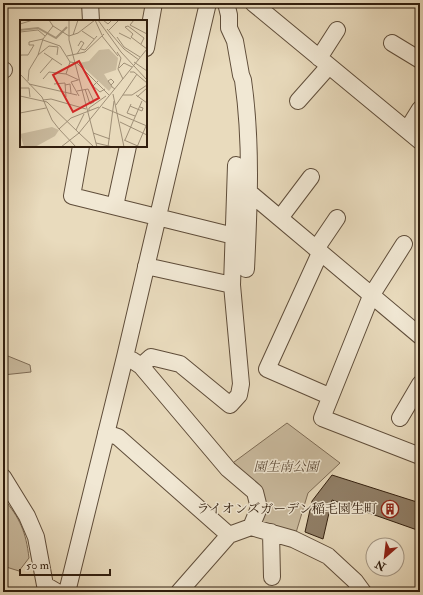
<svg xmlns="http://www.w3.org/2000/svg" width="423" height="595" viewBox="0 0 423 595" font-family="'IM FELL Double Pica','Noto Serif JP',serif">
	<rect width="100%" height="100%" fill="#e9dbbd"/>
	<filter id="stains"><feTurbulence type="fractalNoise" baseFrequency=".005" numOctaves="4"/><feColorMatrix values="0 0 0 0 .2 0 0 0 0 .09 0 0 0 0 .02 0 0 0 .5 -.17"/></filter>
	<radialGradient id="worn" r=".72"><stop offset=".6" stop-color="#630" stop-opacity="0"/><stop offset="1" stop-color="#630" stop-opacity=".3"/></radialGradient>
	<!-- green -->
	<path fill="#cabb9f" stroke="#7e6c56" d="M 3,354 L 30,365 L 31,372 L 3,375 Z
		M 287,423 L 340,463 L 308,493 L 295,536 L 260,521 L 265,503 L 230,465 Z
		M 3,498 C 20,518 26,532 29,558 L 19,571 L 3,566 Z"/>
	<!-- building -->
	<path fill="#918069" stroke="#311e0e" d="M 332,475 L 420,503 L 420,531 L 332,500 L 323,539 L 305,532 L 312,501 Z"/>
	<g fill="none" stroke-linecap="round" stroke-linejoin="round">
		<defs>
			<path id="minor" d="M 90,3 L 91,21
				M 226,3 L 229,15 L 229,28 L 235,41 L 241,75 L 243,80 C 252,143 249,206 246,269
				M 253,3 L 420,141
				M 392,43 L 420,60
				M 146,48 L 154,3
				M 319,58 L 337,30
				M 3,70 L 4,70
				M 298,101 L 329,66
				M 407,130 L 420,109
				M 81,146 L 72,196 L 234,236
				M 250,193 L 420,336
				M 115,206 L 128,146
				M 280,218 L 311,177
				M 404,244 L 371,296 L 322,418 L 420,456
				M 316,249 L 337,218
				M 320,253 L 267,369 L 329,396
				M 146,266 L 232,285
				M 132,360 L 141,366 L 228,469 L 255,492 L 259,508 L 251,527
				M 141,366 L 151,357 L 180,364 L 230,405 L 239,395 L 241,384 L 232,285 L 236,165
				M 400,418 L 420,384
				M 106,433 L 118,437 L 229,535
				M 3,477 L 27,516 L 36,537 L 45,585 L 57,592
				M 271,532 L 272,577
				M 67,592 L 125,357 L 208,3
				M 179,592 L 229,535 L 251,527 L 293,539 L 328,556 L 355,581 L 363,592"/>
		</defs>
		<!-- minor casing -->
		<use href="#minor" stroke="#5f4d3a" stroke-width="18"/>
		<!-- minor -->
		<use href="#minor" stroke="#f1e8d4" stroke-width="16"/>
	</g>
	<!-- icons -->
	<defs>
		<symbol id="building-ring" viewBox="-11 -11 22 22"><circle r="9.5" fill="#f1e8d4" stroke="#8f2418" stroke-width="1.5"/><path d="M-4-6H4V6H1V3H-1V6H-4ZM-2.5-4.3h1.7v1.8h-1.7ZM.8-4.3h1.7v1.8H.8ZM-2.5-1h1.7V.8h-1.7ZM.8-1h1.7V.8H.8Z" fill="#8f2418"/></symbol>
	</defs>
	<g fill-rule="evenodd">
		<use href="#building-ring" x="380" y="499" width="20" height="20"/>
	</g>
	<g text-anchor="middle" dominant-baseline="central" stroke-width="3" stroke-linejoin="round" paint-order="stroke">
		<!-- park labels -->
		<g font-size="13" font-style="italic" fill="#5f4d3a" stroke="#f1e8d4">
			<text x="286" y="467">園生南公園</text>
		</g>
		<!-- poi labels -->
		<g font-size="13" fill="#311e0e" stroke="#f1e8d4" text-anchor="end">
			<text x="377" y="509">ライオンズガーデン稲毛園生町</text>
		</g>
	</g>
	<!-- overview -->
	<g transform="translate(20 20)">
		<rect width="127" height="127" fill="#e9dbbd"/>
		<path d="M 89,29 L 98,38 L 96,50 L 84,54 L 92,67 L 89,71 L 59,43 L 69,41 L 79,30 ZM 32,107 L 39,110 L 35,116 L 15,127 L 4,127 L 0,114 Z" fill="#cabb9f"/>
		<path fill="none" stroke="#aa9b82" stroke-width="2" d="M 0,10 L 18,8 L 36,18 L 47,7"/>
		<path fill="none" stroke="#9f8f77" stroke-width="1" d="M 29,0 L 33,6 L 49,16 L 58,13 L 75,0M 49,0 L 49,20 L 77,127M 75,0 L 82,15M 78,0 L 101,32 L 127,60M 83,0 L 88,4 L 92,0M 114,0 L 110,5 L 127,14M 0,4 L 13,0M 87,9 L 104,29 L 119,40M 89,10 L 99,0M 62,11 L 74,19M 0,12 L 18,10 L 25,16M 99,13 L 111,19M 53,15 L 58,0M 82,16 L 98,36M 97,17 L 104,27 L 120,37M 23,20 L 40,26 L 50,42 L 46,54 L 29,52 L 23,59M 121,24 L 124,18 L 108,6 L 105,7 L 113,14 L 111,17 L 127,29M 61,29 L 65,30 L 77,16M 97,32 L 101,38 L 98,49 L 103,59M 24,33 L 42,45M 57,34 L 64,23 L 61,21 L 58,26M 18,35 L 23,19 L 33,6M 47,36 L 65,32 L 84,14M 0,38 L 1,35 L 8,35 L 14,25 L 9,25 L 9,22 L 23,19M 50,42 L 57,43 L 89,75M 114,42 L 127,51M 99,48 L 104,43 L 112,47M 110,52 L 114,52 L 127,63M 20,53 L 33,38M 0,54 L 22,77 L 32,100 L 39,109M 46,54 L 59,60M 58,60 L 51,62 L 59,76M 8,61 L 9,50 L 18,35 L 29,26 L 38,27 L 37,35M 78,61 L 73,66 L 80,72 L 85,69M 9,64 L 57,75M 34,64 L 45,63 L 46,77M 45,65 L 50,64 L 51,73M 91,65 L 94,62 L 91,59 L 88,61 L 91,65 L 92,67 L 95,69M 0,68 L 9,68 L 10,77M 57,71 L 68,69 L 74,82 L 70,84 L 65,69M 93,74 L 104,127M 103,75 L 112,75 L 127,65M 116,75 L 127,83M 0,76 L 27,82 L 59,113M 117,77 L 127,68M 23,80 L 31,79 L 66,89M 111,84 L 107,93 L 115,96M 96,85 L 117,54M 110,86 L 122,91 L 123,88 L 120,87M 82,87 L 127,106M 69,91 L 69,88 L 86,76M 0,93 L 26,88M 100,102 L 127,115M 56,110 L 64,94M 73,113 L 90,119M 104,120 L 120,127M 105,120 L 122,81M 76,123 L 93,127M 41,127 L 59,113M 56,127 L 39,109 L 51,98 L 79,87M 74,127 L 59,113 L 127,29M 88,127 L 94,81M 117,127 L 126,106"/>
		<path fill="#d62828" fill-opacity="0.15" stroke="#d62828" stroke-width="2" d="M 59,41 L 79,78 L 53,92 L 33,55 Z"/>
		<rect width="127" height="127" fill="none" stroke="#311e0e" stroke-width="2"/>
	</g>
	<!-- margin -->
	<rect width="423" height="595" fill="none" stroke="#e9dbbd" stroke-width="16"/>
	<rect x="4" y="4" width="415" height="587" fill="none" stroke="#311e0e" stroke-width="2"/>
	<rect x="8" y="8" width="407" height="579" fill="none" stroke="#311e0e"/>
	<!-- north arrow -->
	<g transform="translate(385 557) rotate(208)"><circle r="19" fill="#f1e8d4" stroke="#a49785"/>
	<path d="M0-3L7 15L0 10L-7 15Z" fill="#8f2418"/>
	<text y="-6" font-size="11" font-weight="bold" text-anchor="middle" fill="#311e0e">N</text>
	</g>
	<!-- scale -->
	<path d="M20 569v6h90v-6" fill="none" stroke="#311e0e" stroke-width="2"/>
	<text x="26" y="569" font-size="12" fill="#311e0e" stroke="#f1e8d4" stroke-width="3" paint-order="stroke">50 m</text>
	<rect width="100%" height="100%" filter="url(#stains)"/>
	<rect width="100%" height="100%" fill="url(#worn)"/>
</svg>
